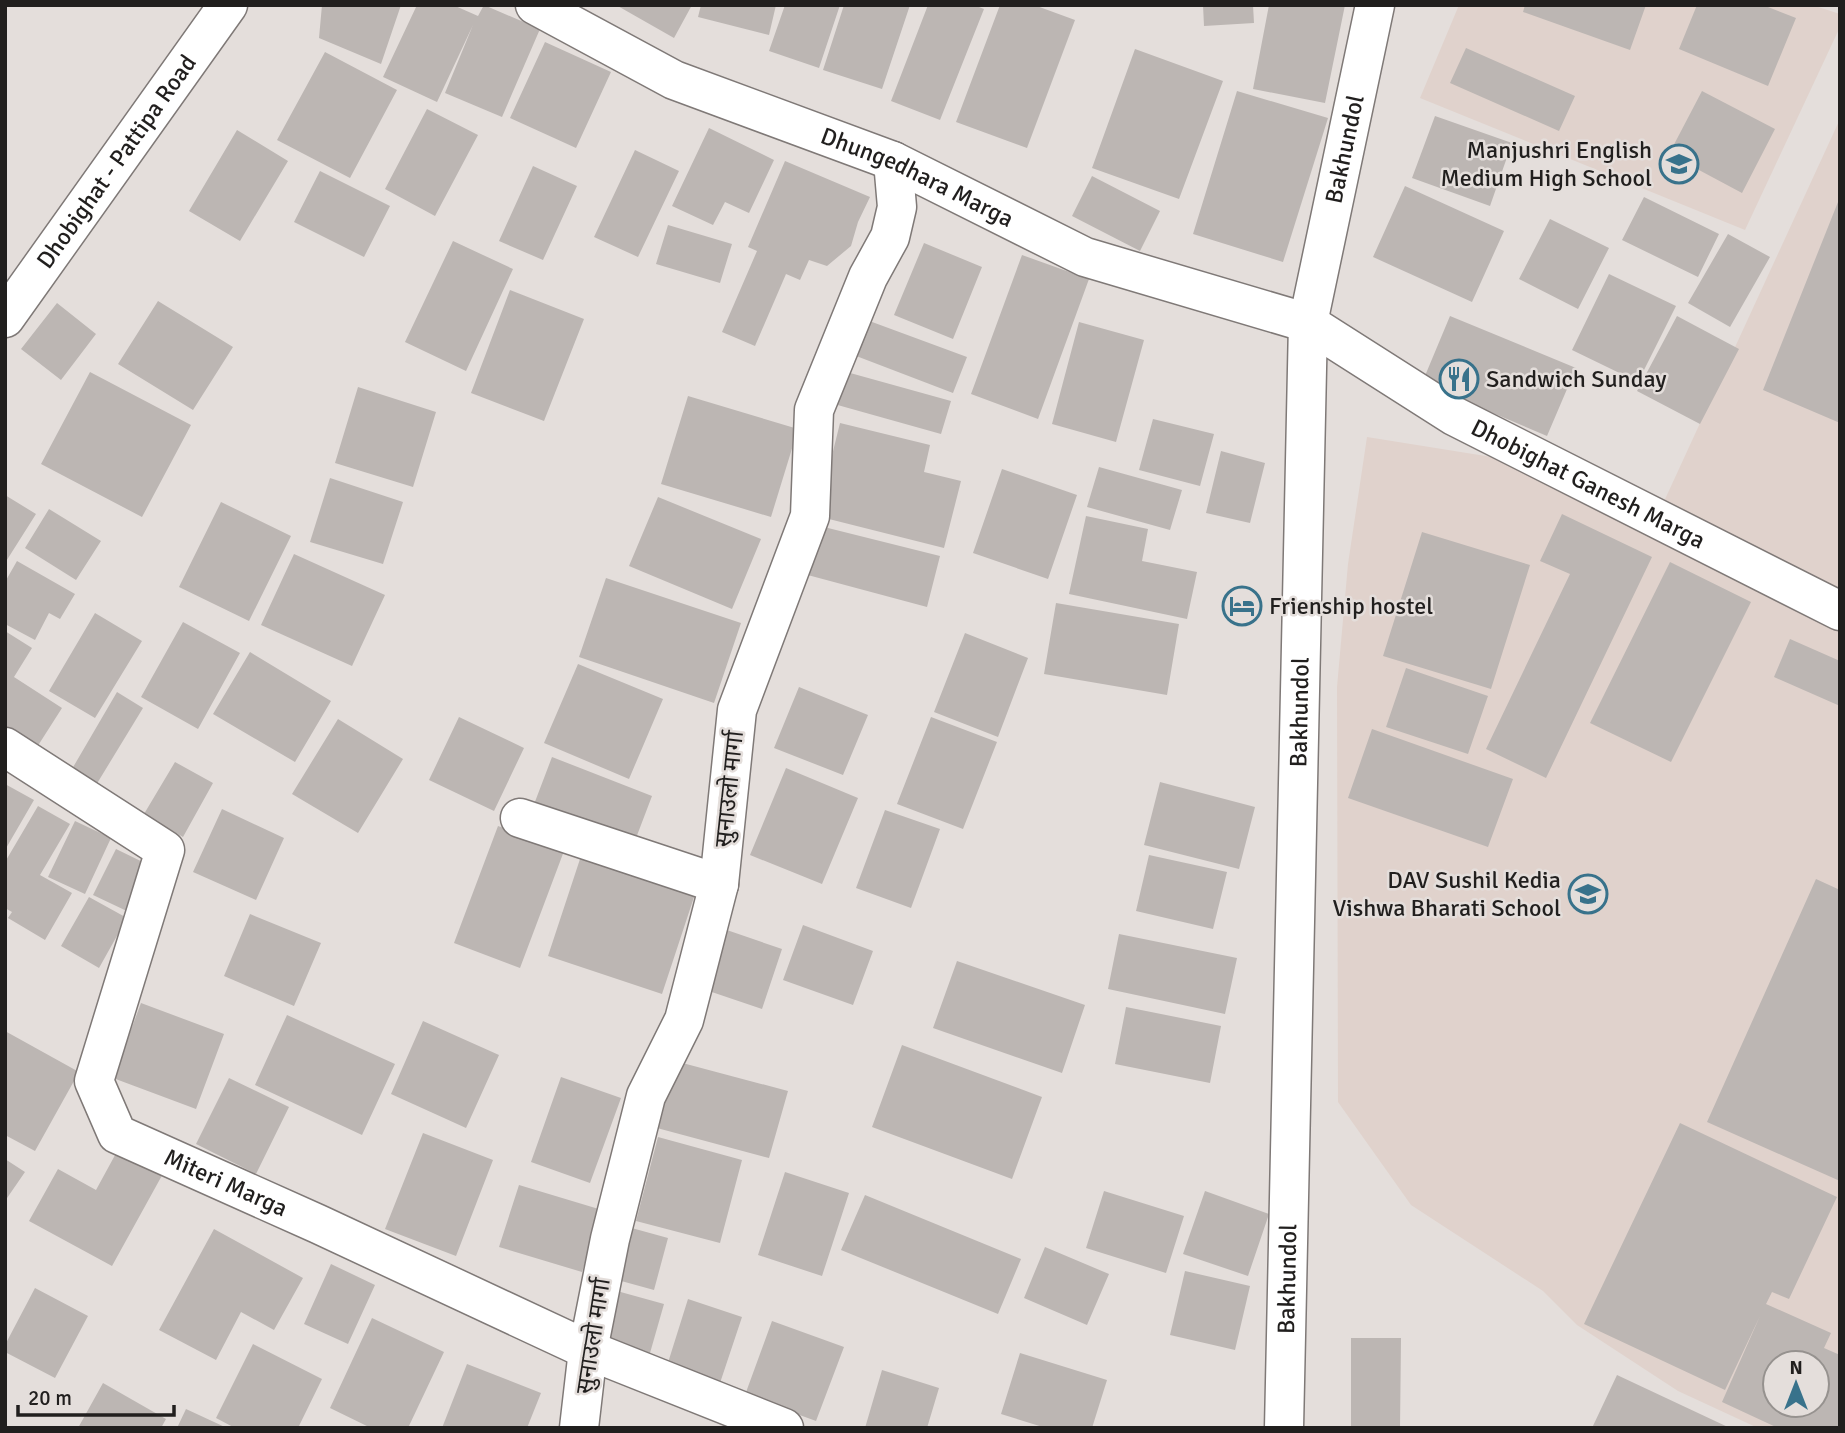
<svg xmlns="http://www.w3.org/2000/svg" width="1845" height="1433" viewBox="0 0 1845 1433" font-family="Signika,'Noto Sans Devanagari',sans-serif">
	<rect width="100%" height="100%" fill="#e4dedb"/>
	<!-- built -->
	<path fill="#e0d2cc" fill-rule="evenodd" d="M 1459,5 L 1812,5 L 1840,14 L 1840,27 L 1745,230 L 1420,98 Z
		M 1840,119 L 1840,1428 L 1758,1428 L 1678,1391 L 1577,1325 L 1543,1291 L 1411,1205 L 1338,1102 L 1337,687 L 1348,564 L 1367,437 L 1498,458 L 1655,521 ZM 1775,1363 L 1817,1363 L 1817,1405 L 1775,1405 Z"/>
	<!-- building -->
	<path fill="#bcb6b3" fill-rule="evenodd" d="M 322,5 L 401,5 L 381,64 L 319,38 Z
		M 417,5 L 453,5 L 478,16 L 484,5 L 540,29 L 502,117 L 445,93 L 473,25 L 437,102 L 383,77 Z
		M 616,5 L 692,5 L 674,38 Z
		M 701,5 L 776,5 L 769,35 L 698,17 Z
		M 785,5 L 840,5 L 819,68 L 769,51 Z
		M 844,5 L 910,5 L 882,89 L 823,70 Z
		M 928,5 L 974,5 L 984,9 L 940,120 L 891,101 Z
		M 1000,5 L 1034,5 L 1075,20 L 1027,148 L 956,122 Z
		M 1203,5 L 1253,5 L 1254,23 L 1204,26 Z
		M 1269,5 L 1345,5 L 1325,103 L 1253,89 Z
		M 1525,5 L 1646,5 L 1630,50 L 1523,12 Z
		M 1697,5 L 1763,5 L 1796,18 L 1768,86 L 1679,49 Z
		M 545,42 L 611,72 L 576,148 L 510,118 Z
		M 1466,48 L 1575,96 L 1559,131 L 1450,83 Z
		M 1135,49 L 1223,81 L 1179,199 L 1092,168 Z
		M 325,52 L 397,90 L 350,178 L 277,140 Z
		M 1237,91 L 1328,118 L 1283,262 L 1193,234 Z
		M 1702,91 L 1775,129 L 1742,193 L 1669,154 Z
		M 427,109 L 478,135 L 435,216 L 385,189 Z
		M 1435,116 L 1512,143 L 1490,206 L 1412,178 Z
		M 709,128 L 774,160 L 749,213 L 725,202 L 713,225 L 672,206 Z
		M 237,130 L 288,161 L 240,241 L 189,211 Z
		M 635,150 L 679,171 L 638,257 L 594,237 Z
		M 785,161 L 870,197 L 858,222 L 851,246 L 827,266 L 809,260 L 800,280 L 786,274 L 755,346 L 722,332 L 757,251 L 748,247 Z
		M 533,166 L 577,186 L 543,260 L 499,241 Z
		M 320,171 L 390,206 L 364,257 L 294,222 Z
		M 1092,176 L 1160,211 L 1140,251 L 1072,216 Z
		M 1405,186 L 1504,231 L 1472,302 L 1373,257 Z
		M 1644,197 L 1719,234 L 1698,277 L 1622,240 Z
		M 1840,197 L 1840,423 L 1763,390 Z
		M 1550,219 L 1609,248 L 1578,309 L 1519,279 Z
		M 668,225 L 732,244 L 720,283 L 656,264 Z
		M 1728,234 L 1770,257 L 1730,327 L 1688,303 Z
		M 453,241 L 513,269 L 466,371 L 405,342 Z
		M 924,243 L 982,267 L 953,339 L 894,315 Z
		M 1022,255 L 1089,279 L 1038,419 L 971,394 Z
		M 1609,274 L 1676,306 L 1638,382 L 1572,350 Z
		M 510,290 L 584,319 L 544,421 L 471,393 Z
		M 158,301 L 233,347 L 193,410 L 118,364 Z
		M 57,303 L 96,334 L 61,380 L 21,349 Z
		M 1450,316 L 1576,368 L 1547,436 L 1422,383 Z
		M 1677,316 L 1739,349 L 1700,424 L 1637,391 Z
		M 864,319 L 967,357 L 953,393 L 851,354 Z
		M 1079,322 L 1144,340 L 1116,442 L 1052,424 Z
		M 843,371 L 951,401 L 941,434 L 834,404 Z
		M 90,372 L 191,425 L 142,517 L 41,464 Z
		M 358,387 L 436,412 L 413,487 L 335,463 Z
		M 688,396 L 798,429 L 771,517 L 661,484 Z
		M 1153,419 L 1214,434 L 1200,486 L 1139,470 Z
		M 840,423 L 930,445 L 924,472 L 961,481 L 944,548 L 817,516 Z
		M 1221,451 L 1265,463 L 1250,523 L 1206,513 Z
		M 1099,467 L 1182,490 L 1170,530 L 1087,507 Z
		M 1002,469 L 1077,495 L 1048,579 L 973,553 Z
		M 330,478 L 403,502 L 383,564 L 310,542 Z
		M 5,495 L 36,514 L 5,563 Z
		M 658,497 L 761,539 L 732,609 L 629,566 Z
		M 221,502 L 291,536 L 249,621 L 179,587 Z
		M 49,509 L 101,541 L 76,580 L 25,548 Z
		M 1562,514 L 1652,557 L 1546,778 L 1486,749 L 1570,574 L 1540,561 Z
		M 1086,516 L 1148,529 L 1142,561 L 1197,572 L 1187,619 L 1069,594 Z
		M 816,525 L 940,556 L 927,607 L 804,574 Z
		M 1422,532 L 1530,565 L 1491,689 L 1383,656 Z
		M 294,554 L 385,595 L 352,666 L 261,625 Z
		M 17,561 L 75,594 L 60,619 L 49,613 L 35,640 L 5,624 L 5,582 Z
		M 1670,562 L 1751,602 L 1671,762 L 1590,723 Z
		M 606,578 L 741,623 L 714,703 L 579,657 Z
		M 1056,603 L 1179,624 L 1167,695 L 1044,674 Z
		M 95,613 L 142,641 L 95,718 L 49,691 Z
		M 183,622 L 240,653 L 198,729 L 141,697 Z
		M 5,631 L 32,648 L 14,677 L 62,708 L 32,755 L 5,738 Z
		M 965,633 L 1028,658 L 998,737 L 934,712 Z
		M 1790,639 L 1840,661 L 1840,706 L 1774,677 Z
		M 250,652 L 331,701 L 295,762 L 213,714 Z
		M 578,664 L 663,699 L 629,779 L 544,743 Z
		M 1406,668 L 1488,696 L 1468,754 L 1386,727 Z
		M 799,687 L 868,715 L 843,775 L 774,748 Z
		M 117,692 L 143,708 L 90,795 L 65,781 Z
		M 459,717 L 524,748 L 494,811 L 429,780 Z
		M 931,717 L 997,742 L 963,829 L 897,804 Z
		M 338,719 L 403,759 L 358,833 L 292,794 Z
		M 1372,729 L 1513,779 L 1488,847 L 1348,798 Z
		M 552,757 L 652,796 L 633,846 L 533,807 Z
		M 175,762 L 213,783 L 183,837 L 144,814 Z
		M 786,768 L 858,798 L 822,884 L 750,855 Z
		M 1160,782 L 1255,807 L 1239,869 L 1144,845 Z
		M 5,784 L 34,800 L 5,850 Z
		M 38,806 L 70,824 L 40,875 L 72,893 L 45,940 L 8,918 L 12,912 L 5,908 L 5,862 Z
		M 222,809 L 284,838 L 256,900 L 193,872 Z
		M 885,810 L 940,829 L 911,908 L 856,888 Z
		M 75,821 L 111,838 L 85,894 L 48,877 Z
		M 498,826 L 564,851 L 520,968 L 454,943 Z
		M 116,849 L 153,867 L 131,913 L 93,895 Z
		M 1149,855 L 1227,872 L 1213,929 L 1136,911 Z
		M 581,856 L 695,894 L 662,994 L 548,956 Z
		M 1816,879 L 1840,890 L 1840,1181 L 1707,1122 Z
		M 89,897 L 127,918 L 99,968 L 61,946 Z
		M 250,914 L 321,943 L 294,1006 L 224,976 Z
		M 803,925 L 873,951 L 853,1005 L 783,980 Z
		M 718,927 L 782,949 L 762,1009 L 697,987 Z
		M 1119,934 L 1237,958 L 1225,1014 L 1108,989 Z
		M 957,961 L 1085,1005 L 1062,1073 L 933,1028 Z
		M 141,1003 L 224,1034 L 196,1109 L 113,1078 Z
		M 1126,1007 L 1221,1026 L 1210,1083 L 1115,1064 Z
		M 287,1015 L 395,1064 L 362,1135 L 255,1085 Z
		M 423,1021 L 499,1055 L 466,1128 L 391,1094 Z
		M 5,1031 L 79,1072 L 35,1151 L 5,1135 Z
		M 902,1045 L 1042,1097 L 1012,1179 L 872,1127 Z
		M 675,1061 L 788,1091 L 769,1158 L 657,1128 Z
		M 561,1077 L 621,1098 L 590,1183 L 531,1162 Z
		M 229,1078 L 289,1107 L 256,1174 L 196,1144 Z
		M 1680,1123 L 1837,1197 L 1789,1299 L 1772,1292 L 1766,1304 L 1831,1333 L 1824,1348 L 1840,1355 L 1840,1428 L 1778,1428 L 1722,1402 L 1760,1316 L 1725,1390 L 1584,1324 ZM 1775,1363 L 1817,1363 L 1817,1405 L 1775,1405 Z
		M 423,1133 L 493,1160 L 456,1256 L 385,1229 Z
		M 658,1137 L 742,1160 L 720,1243 L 636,1221 Z
		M 120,1146 L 165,1170 L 112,1266 L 29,1221 L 58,1169 L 96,1190 Z
		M 5,1159 L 25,1172 L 5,1201 Z
		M 785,1172 L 849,1193 L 822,1276 L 758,1255 Z
		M 519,1185 L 602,1210 L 582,1272 L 499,1247 Z
		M 1104,1191 L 1184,1216 L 1166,1273 L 1086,1248 Z
		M 1205,1191 L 1269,1214 L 1248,1276 L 1183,1254 Z
		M 865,1195 L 1021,1259 L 998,1314 L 841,1250 Z
		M 628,1227 L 668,1238 L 654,1290 L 614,1279 Z
		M 214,1229 L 303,1278 L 274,1330 L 241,1312 L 216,1360 L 159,1330 Z
		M 1045,1247 L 1109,1274 L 1087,1325 L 1024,1298 Z
		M 331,1264 L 375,1285 L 348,1344 L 304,1324 Z
		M 1185,1271 L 1250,1286 L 1235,1350 L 1170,1335 Z
		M 35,1288 L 88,1316 L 55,1378 L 5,1352 L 5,1345 Z
		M 617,1291 L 664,1304 L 650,1353 L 603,1340 Z
		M 688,1299 L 742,1317 L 719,1386 L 666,1369 Z
		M 372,1318 L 444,1352 L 408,1428 L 371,1428 L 330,1408 Z
		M 772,1321 L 844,1347 L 816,1421 L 745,1395 Z
		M 1351,1338 L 1401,1338 L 1400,1428 L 1351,1428 Z
		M 253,1344 L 322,1379 L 298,1428 L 235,1428 L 216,1418 Z
		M 1020,1353 L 1107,1380 L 1092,1428 L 1046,1428 L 1001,1414 Z
		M 467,1364 L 541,1393 L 527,1428 L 442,1428 Z
		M 882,1370 L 939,1388 L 927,1428 L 865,1428 Z
		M 1617,1375 L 1730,1428 L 1592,1428 Z
		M 103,1383 L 166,1419 L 161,1428 L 78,1428 Z
		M 186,1409 L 227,1428 L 177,1428 Z"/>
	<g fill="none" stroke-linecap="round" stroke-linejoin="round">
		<defs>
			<g id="street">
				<path id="s1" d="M 535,5 L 674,80 L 893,161 L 1085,257 L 1308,323 L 1454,416 L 1840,611"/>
				<path id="s2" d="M 5,318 L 228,5"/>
				<path id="s3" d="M 5,747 L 165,850 L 94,1081 L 117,1134 L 318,1224 L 588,1350 L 784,1428"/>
				<path d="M 520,818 L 719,884"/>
				<path d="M 579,1428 L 588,1350 L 610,1239 L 646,1096 L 684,1020 L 719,884 L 737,710 L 810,516 L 814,410 L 868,277 L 890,237 L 897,207 L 893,161"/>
				<path id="s4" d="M 1284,1428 L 1308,323 L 1375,5"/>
			</g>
		</defs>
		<!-- street casing -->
		<use href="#street" stroke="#7f7977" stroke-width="41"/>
		<!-- street -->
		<use href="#street" stroke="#fff" stroke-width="38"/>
	</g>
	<!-- icons -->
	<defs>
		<symbol id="school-ring" viewBox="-11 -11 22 22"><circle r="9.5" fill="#e4dedb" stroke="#38728b" stroke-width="1.5"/><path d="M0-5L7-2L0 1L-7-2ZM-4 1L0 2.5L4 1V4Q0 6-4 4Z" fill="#38728b"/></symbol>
		<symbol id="restaurant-ring" viewBox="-11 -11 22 22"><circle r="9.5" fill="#e4dedb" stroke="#38728b" stroke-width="1.5"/><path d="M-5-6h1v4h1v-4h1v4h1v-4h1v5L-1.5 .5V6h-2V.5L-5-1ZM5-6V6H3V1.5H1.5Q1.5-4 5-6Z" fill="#38728b"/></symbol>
		<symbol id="hotel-ring" viewBox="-11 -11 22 22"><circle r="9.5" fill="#e4dedb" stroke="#38728b" stroke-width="1.5"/><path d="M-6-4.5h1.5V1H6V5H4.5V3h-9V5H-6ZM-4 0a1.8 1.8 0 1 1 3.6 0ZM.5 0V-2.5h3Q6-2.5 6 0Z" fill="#38728b"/></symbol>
	</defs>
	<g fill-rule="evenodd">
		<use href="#school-ring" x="1657" y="142" width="44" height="44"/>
		<use href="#restaurant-ring" x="1437" y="357" width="44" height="44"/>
		<use href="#hotel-ring" x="1220" y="584" width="44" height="44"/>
		<use href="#school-ring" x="1566" y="872" width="44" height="44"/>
	</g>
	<g text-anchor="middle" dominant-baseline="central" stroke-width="5" stroke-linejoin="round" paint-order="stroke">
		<!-- street labels -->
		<g font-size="24" fill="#211f1e" stroke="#e4dedb">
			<text stroke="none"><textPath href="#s4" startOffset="1283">Bakhundol</textPath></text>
			<text stroke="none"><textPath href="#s2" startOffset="192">Dhobighat - Pattipa Road</textPath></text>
			<text stroke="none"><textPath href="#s1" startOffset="420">Dhungedhara Marga</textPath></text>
			<text stroke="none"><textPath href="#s1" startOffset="1162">Dhobighat Ganesh Marga</textPath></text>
			<text stroke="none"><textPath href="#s4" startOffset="716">Bakhundol</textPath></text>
			<text transform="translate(729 789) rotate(-84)">सुनाउलो मार्गा</text>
			<text stroke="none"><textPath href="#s3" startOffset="609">Miteri Marga</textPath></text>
			<text stroke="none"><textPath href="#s4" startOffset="149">Bakhundol</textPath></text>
			<text transform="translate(593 1336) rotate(-81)">सुनाउलो मार्गा</text>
		</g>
		<!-- poi labels -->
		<g font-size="24" fill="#211f1e" stroke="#e4dedb" text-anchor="end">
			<text x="1652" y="150">Manjushri English<tspan x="1652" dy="28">Medium High School</tspan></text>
			<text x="1486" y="379" text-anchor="start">Sandwich Sunday</text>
			<text x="1269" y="606" text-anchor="start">Frienship hostel</text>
			<text x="1561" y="880">DAV Sushil Kedia<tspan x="1561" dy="28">Vishwa Bharati School</tspan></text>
		</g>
	</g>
	<!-- border -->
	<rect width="1845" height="1433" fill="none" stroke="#211f1e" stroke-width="14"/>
	<!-- north arrow -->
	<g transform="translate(1796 1384)"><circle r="33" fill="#e4dedb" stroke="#96928f" stroke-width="2"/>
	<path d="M0-5L12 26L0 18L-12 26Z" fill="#38728b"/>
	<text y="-10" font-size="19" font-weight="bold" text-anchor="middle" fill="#211f1e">N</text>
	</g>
	<!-- scale -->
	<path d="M18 1405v10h156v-10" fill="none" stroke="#211f1e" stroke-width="3.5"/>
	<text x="28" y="1405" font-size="21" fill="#211f1e" stroke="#e4dedb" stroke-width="5" paint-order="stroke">20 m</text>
</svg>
